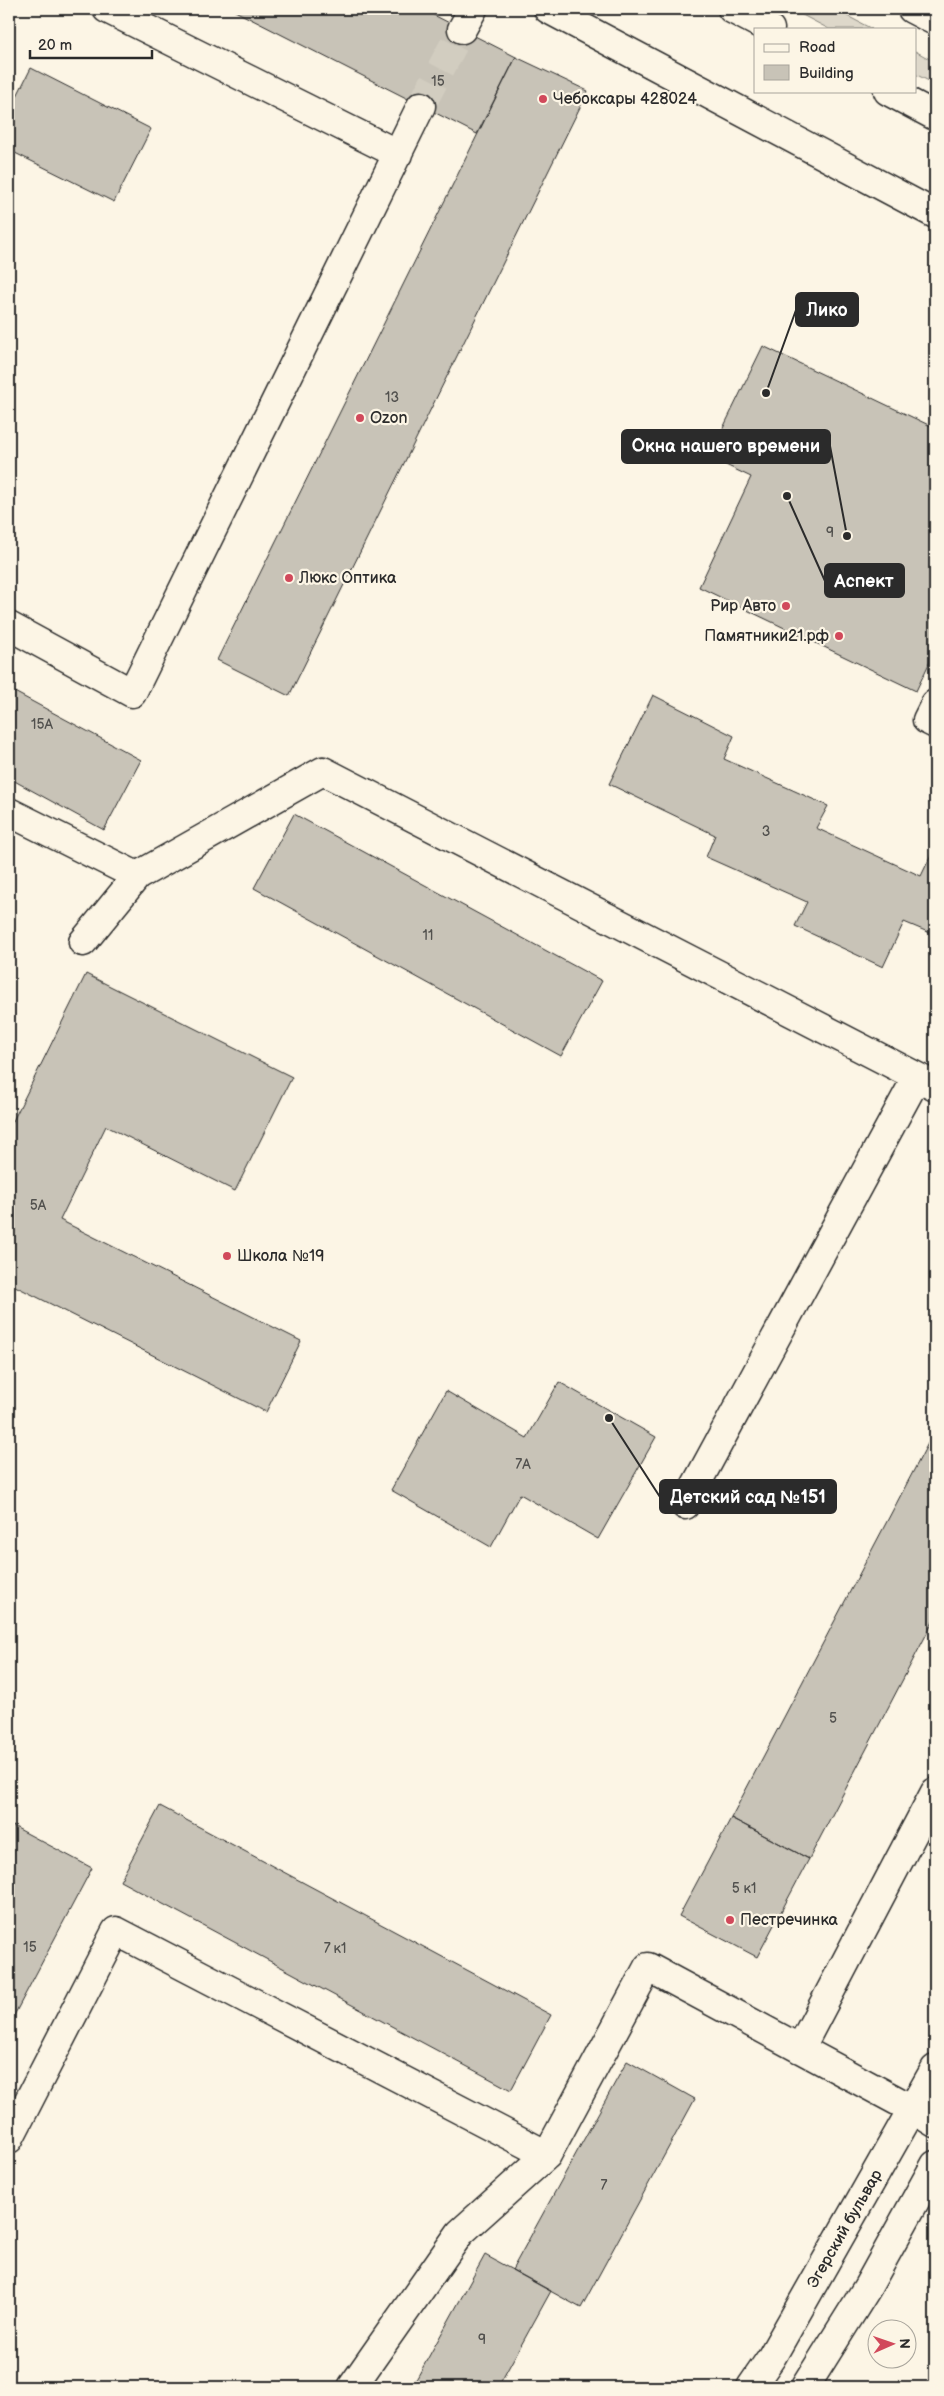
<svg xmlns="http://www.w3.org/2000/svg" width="944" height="2396" viewBox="0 0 944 2396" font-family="'Balsamiq Sans',sans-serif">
	<rect width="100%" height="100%" fill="#fcf5e5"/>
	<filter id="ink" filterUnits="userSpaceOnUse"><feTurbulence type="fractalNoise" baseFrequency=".02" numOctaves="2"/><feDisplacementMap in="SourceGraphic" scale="10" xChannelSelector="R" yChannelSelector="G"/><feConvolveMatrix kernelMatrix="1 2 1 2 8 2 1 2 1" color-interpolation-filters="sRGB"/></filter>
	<g filter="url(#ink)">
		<!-- green -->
		<path fill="#ded8ca" stroke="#84827a" d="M 791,9 L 834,9 L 872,29 L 829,29 Z
			M 915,51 L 935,62 L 935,84 L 915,74 Z"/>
		<!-- building -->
		<path fill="#c8c3b7" stroke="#2b2b2b" d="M 231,9 L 422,9 L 516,57 L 477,134 Z
			M 516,57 L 588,91 L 289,696 L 217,660 Z
			M 31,68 L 151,129 L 114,202 L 9,150 L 9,112 Z
			M 763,346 L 935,428 L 935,651 L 916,691 L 699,587 L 751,477 L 709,457 Z
			M 9,689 L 141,760 L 104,830 L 9,778 Z
			M 653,695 L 734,736 L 724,759 L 828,806 L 816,828 L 921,876 L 935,847 L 935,935 L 904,922 L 883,967 L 795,926 L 807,902 L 706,857 L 715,835 L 609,784 Z
			M 294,814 L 602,981 L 561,1056 L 254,888 Z
			M 86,974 L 292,1077 L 235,1191 L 106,1126 L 60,1220 L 301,1341 L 266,1412 L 9,1283 L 9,1129 Z
			M 559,1382 L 656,1437 L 598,1539 L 520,1494 L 491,1547 L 391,1490 L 446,1391 L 527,1438 Z
			M 935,1430 L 935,1618 L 809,1859 L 731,1818 Z
			M 160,1806 L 551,2015 L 511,2090 L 120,1881 Z
			M 731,1818 L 809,1859 L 757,1957 L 679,1916 Z
			M 13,1826 L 92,1868 L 9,2025 L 9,1834 Z
			M 627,2061 L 695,2099 L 581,2308 L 512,2270 Z
			M 485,2255 L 551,2291 L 498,2387 L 412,2387 Z"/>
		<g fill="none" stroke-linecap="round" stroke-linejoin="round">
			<!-- minor-tunnel -->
			<path stroke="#d2cdc0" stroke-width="28" stroke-dasharray="28 14" stroke-linecap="butt" d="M 421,106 L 462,29"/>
			<defs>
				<path id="minor" d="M 107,9 L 398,154
					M 548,9 L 935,214
					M 462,29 L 473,9
					M 9,626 L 132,693 L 421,106
					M 935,704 L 927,720 L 935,724
					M 9,812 L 137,876
					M 83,942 L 137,876 L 323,771 L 935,1086
					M 685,1505 L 917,1077
					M 800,2049 L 935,1792
					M 9,2139 L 116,1931 L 547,2155
					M 352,2387 L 460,2233 L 547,2155 L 648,1967 L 914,2110"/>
				<path id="major" d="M 732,9 L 770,29
					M 912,9 L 935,21
					M 888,91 L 935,116
					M 914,2110 L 935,2123
					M 751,2387 L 771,2358 L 935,2069
					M 805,2387 L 867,2288 L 935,2165"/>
			</defs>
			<!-- minor casing -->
			<use href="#minor" stroke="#2b2b2b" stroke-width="31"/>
			<!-- major casing -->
			<use href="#major" stroke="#2b2b2b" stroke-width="31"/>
			<!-- minor -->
			<use href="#minor" stroke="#fcf5e5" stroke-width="28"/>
			<!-- major -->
			<use href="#major" stroke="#fcf5e5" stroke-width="28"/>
		</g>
	</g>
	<!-- markers -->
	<g fill="#d1495b" stroke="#fcf5e5" stroke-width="2">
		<circle cx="543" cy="99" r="5"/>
		<circle cx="360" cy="418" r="5"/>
		<circle cx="289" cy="578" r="5"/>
		<circle cx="786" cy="606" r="5"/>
		<circle cx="839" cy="636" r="5"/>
		<circle cx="227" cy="1256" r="5"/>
		<circle cx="730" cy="1920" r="5"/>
	</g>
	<g text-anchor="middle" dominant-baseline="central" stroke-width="4.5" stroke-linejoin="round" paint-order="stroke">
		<!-- number labels -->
		<g font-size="14" fill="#52514e">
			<text x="438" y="81">15</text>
			<text x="392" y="397">13</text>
			<text x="830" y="532">9</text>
			<text x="42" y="724">15А</text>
			<text x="766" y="831">3</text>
			<text x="428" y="935">11</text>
			<text x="38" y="1205">5А</text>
			<text x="523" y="1464">7А</text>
			<text x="833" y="1718">5</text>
			<text x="744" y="1888">5 к1</text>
			<text x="30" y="1947">15</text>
			<text x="335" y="1948">7 к1</text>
			<text x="604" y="2185">7</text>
			<text x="482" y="2339">9</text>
		</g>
		<!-- poi labels -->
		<g font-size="16" fill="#2b2b2b" stroke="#fcf5e5" text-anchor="start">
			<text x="553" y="99">Чебоксары 428024</text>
			<text x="370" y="418">Ozon</text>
			<text x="299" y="578">Люкс Оптика</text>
			<text x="776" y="606" text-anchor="end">Рир Авто</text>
			<text x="829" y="636" text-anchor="end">Памятники21.рф</text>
			<text x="237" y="1256">Школа №19</text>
			<text x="740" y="1920">Пестречинка</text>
		</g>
		<!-- street labels -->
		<g font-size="16" fill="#2b2b2b" stroke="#fcf5e5">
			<text transform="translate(845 2229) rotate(-60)">Эгерский бульвар</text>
		</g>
	</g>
	<!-- callouts -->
	<path fill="none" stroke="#2b2b2b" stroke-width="2" d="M766 393L796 310M847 536L830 446M787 496L825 581M609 1418L660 1497"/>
	<g fill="#2b2b2b" stroke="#fcf5e5" stroke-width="2">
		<circle cx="766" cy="393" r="5"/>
		<circle cx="847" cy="536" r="5"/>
		<circle cx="787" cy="496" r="5"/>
		<circle cx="609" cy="1418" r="5"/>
	</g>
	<g fill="#2b2b2b" stroke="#2b2b2b" stroke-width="2">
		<rect x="796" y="293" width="62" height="33" rx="5"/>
		<rect x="622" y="430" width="208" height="33" rx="5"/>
		<rect x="825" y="564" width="79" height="33" rx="5"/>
		<rect x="660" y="1480" width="176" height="33" rx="5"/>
	</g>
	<g font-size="18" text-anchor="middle" font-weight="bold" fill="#fff">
		<text x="827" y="316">Лико</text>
		<text x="726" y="452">Окна нашего времени</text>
		<text x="864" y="587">Аспект</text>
		<text x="748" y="1503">Детский сад №151</text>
	</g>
	<!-- margin -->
	<rect width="944" height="2396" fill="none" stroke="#fcf5e5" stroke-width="30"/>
	<rect x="15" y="15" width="914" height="2366" fill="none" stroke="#2b2b2b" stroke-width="2" filter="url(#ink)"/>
	<!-- legend -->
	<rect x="754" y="28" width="162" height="65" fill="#fcf5e5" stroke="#a8a49b"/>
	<rect x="764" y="44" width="25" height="8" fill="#fcf5e5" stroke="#a8a49b"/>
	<text x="799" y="52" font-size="15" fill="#2b2b2b">Road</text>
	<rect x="764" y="65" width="25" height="15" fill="#c8c3b7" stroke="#a8a49b"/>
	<text x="799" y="78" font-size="15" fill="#2b2b2b">Building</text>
	<!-- north arrow -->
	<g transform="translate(892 2344) rotate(88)"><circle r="24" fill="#fcf5e5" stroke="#a8a49b"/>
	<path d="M0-4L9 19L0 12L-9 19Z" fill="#d1495b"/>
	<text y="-8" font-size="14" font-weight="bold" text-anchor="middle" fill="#2b2b2b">N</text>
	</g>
	<!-- scale -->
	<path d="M30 50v8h122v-8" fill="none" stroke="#2b2b2b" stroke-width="2.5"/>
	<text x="38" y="50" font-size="15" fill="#2b2b2b" stroke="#fcf5e5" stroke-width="4" paint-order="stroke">20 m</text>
</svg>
